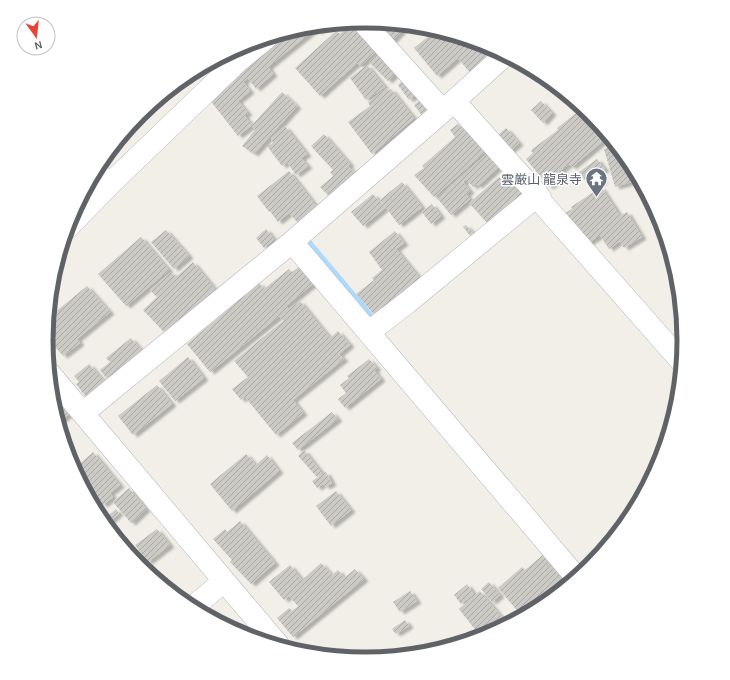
<svg xmlns="http://www.w3.org/2000/svg" width="730" height="680" viewBox="0 0 730 680" font-family="Karla,'Noto Sans JP',sans-serif">
	<defs>
		<pattern id="building-hatch" width="6" height="6" patternUnits="userSpaceOnUse"><rect width="6" height="6" fill="#cccac5"/><path d="M-1 1l2-2M0 6l6-6M5 7l2-2" fill="none" stroke="#a9a8a4"/></pattern>
		<filter id="shadow"><feDropShadow dx="4.5" dy="2.5" stdDeviation="1" flood-color="#0004"/></filter>
	</defs>
	<rect width="100%" height="100%" fill="#f1efe8"/>
	<g fill="none" stroke-linecap="round" stroke-linejoin="round">
		<!-- stream -->
		<path stroke="#aadaff" stroke-width="7" d="M 307,241 L 375,322"/>
	</g>
	<!-- building -->
	<path fill="url(#building-hatch)" filter="url(#shadow)" d="M 353,22 L 379,49 L 360,66 L 357,63 L 320,96 L 295,68 L 336,31 L 340,34 Z
		M 387,23 L 407,25 L 390,43 L 379,32 Z
		M 326,25 L 318,32 L 315,29 L 268,67 L 273,74 L 256,89 L 248,78 L 243,82 L 250,91 L 238,101 L 248,113 L 244,115 L 252,125 L 238,136 L 209,99 L 231,74 L 280,34 L 303,27 Z
		M 436,30 L 487,45 L 498,51 L 471,74 L 458,58 L 437,76 L 414,48 Z
		M 381,51 L 399,70 L 388,81 L 369,62 Z
		M 367,65 L 385,87 L 366,100 L 350,78 Z
		M 406,78 L 419,92 L 409,100 L 398,85 Z
		M 387,88 L 389,91 L 391,89 L 414,118 L 372,154 L 348,122 L 370,106 L 368,102 Z
		M 282,92 L 297,106 L 254,154 L 242,146 L 255,130 L 251,126 Z
		M 424,97 L 434,109 L 423,117 L 414,105 Z
		M 541,101 L 552,113 L 543,123 L 531,110 Z
		M 580,110 L 597,130 L 594,133 L 602,142 L 572,167 L 569,164 L 561,170 L 565,174 L 549,187 L 526,159 L 533,153 L 531,150 L 558,130 L 557,128 Z
		M 596,121 L 604,131 L 598,132 Z
		M 458,124 L 465,131 L 471,127 L 489,148 L 434,197 L 414,175 L 424,168 L 422,166 L 455,137 L 450,130 Z
		M 285,126 L 307,154 L 301,158 L 308,166 L 296,175 L 287,162 L 282,166 L 267,146 L 273,143 L 271,138 Z
		M 506,128 L 519,143 L 510,151 L 497,136 Z
		M 324,134 L 350,164 L 348,166 L 354,172 L 328,195 L 320,187 L 333,176 L 330,172 L 333,170 L 311,146 Z
		M 616,145 L 630,163 L 639,180 L 615,187 L 604,149 Z
		M 489,152 L 501,165 L 478,186 L 476,184 L 473,187 L 466,179 L 463,182 L 470,191 L 466,194 L 470,199 L 451,215 L 437,198 Z
		M 597,159 L 605,169 L 598,174 L 603,181 L 591,189 L 579,172 Z
		M 289,171 L 317,207 L 298,223 L 289,213 L 278,222 L 270,211 L 269,212 L 257,196 Z
		M 514,175 L 530,193 L 490,226 L 469,203 L 499,177 L 505,182 Z
		M 92,177 L 97,183 L 83,194 Z
		M 402,182 L 422,207 L 399,225 L 380,200 Z
		M 601,187 L 620,216 L 627,212 L 642,237 L 624,248 L 620,241 L 609,249 L 600,235 L 587,244 L 562,215 L 572,209 L 571,207 Z
		M 373,194 L 385,208 L 363,226 L 351,212 Z
		M 432,204 L 441,216 L 431,224 L 422,212 Z
		M 652,204 L 660,218 L 655,219 Z
		M 466,225 L 475,235 L 472,238 L 463,227 Z
		M 266,229 L 274,239 L 264,248 L 256,238 Z
		M 166,230 L 189,256 L 174,269 L 151,242 Z
		M 395,231 L 404,243 L 396,249 L 423,282 L 380,321 L 356,294 L 374,280 L 372,278 L 382,270 L 369,252 Z
		M 141,237 L 169,270 L 126,306 L 98,274 Z
		M 193,262 L 215,289 L 164,332 L 143,310 L 157,297 L 150,290 L 171,272 L 176,277 Z
		M 300,266 L 314,283 L 286,306 L 289,309 L 300,301 L 330,338 L 338,331 L 350,345 L 339,354 L 344,359 L 293,400 L 303,413 L 276,435 L 245,397 L 241,400 L 232,389 L 248,377 L 234,361 L 283,321 L 279,316 L 210,372 L 187,344 L 259,283 L 264,289 L 289,269 L 292,272 Z
		M 87,286 L 110,312 L 77,339 L 80,343 L 63,356 L 52,343 L 56,338 L 47,327 L 48,318 Z
		M 131,338 L 142,351 L 108,380 L 100,370 L 110,362 L 106,358 Z
		M 188,357 L 204,378 L 175,401 L 159,381 Z
		M 369,359 L 377,368 L 374,370 L 381,379 L 345,408 L 338,399 L 346,393 L 340,385 L 349,378 L 347,376 Z
		M 89,364 L 105,382 L 86,397 L 76,384 L 79,382 L 74,376 Z
		M 157,385 L 172,404 L 133,435 L 118,416 Z
		M 51,394 L 69,414 L 58,423 L 52,402 Z
		M 332,412 L 338,419 L 298,450 L 292,443 Z
		M 304,450 L 322,473 L 317,477 L 298,456 Z
		M 93,452 L 120,485 L 110,493 L 113,497 L 103,505 L 93,494 L 91,497 L 104,512 L 99,516 L 74,469 Z
		M 246,454 L 256,465 L 267,455 L 279,471 L 232,511 L 210,484 Z
		M 326,472 L 332,483 L 326,487 L 323,484 L 317,488 L 312,481 Z
		M 129,488 L 146,509 L 131,523 L 113,502 Z
		M 336,491 L 351,510 L 331,526 L 316,506 Z
		M 116,509 L 119,513 L 107,524 L 103,520 Z
		M 240,521 L 275,563 L 251,584 L 230,562 L 232,560 L 213,539 L 225,529 L 227,532 Z
		M 157,529 L 170,545 L 148,562 L 135,545 Z
		M 544,554 L 562,575 L 560,577 L 564,581 L 553,590 L 556,593 L 539,607 L 521,615 L 498,588 L 522,567 L 525,570 Z
		M 321,563 L 332,575 L 338,570 L 344,578 L 355,569 L 364,579 L 293,637 L 277,618 L 289,608 L 292,611 L 298,606 L 289,596 L 284,600 L 269,582 L 290,565 L 302,580 Z
		M 489,582 L 500,595 L 492,602 L 481,589 Z
		M 467,584 L 474,594 L 461,604 L 454,595 Z
		M 410,591 L 417,601 L 400,612 L 393,602 Z
		M 480,591 L 504,620 L 488,634 L 481,637 L 459,609 Z
		M 405,620 L 409,626 L 396,634 L 392,629 Z"/>
	<g fill="none" stroke-linecap="round" stroke-linejoin="round">
		<defs>
			<path id="minor" d="M 362,21 L 443,111
				M 454,101 L 538,195 L 540,198 L 542,203 L 682,362
				M 96,170 L 101,177 L 111,183
				M 67,228 L 111,183 L 237,62 L 266,38
				M 292,242 L 576,577
				M 369,332 L 408,302 L 538,195
				M 49,373 L 279,646
				M 83,413 L 292,242 L 443,111 L 505,55
				M 192,608 L 224,581"/>
		</defs>
		<!-- minor casing -->
		<use href="#minor" stroke="#b5b8bc" stroke-width="23"/>
		<!-- minor -->
		<use href="#minor" stroke="#fff" stroke-width="22"/>
	</g>
	<!-- icons -->
	<defs>
		<symbol id="temple-pin" viewBox="-11 -11 22 30"><path d="M0 17L-7.5 6A9.5 9.5 0 1 1 7.5 6Z" fill="#6b7280" stroke="#fff"/><path d="M0-6L5-2H3V0L6.5 2.5H4V6H1.5V3h-3V6H-4V2.5H-6.5L-3 0V-2H-5Z" fill="#fff"/></symbol>
	</defs>
	<g fill-rule="evenodd">
		<use href="#temple-pin" x="584" y="166" width="25" height="34"/>
	</g>
	<g text-anchor="middle" dominant-baseline="central" stroke-width="3" stroke-linejoin="round" paint-order="stroke">
		<!-- worship labels -->
		<g font-size="13" fill="#5b616d" stroke="#fff" text-anchor="end">
			<text x="582" y="179">雲厳山 龍泉寺</text>
		</g>
	</g>
	<!-- crop -->
	<path d="M0 0H730V680H0ZM53 340a312 312 0 1 1 624 0a312 312 0 1 1-624 0Z" fill="#fff" fill-rule="evenodd"/>
	<path fill="none" stroke="#5f6368" stroke-width="5" d="M53 340a312 312 0 1 1 624 0a312 312 0 1 1-624 0Z"/>
	<!-- north arrow -->
	<g transform="translate(36 36) rotate(165)"><circle r="19" fill="#ffffff" stroke="#bfc1c3"/>
	<path d="M0-3L7 15L0 10L-7 15Z" fill="#ea4335"/>
	<text y="-6" font-size="11" font-weight="bold" text-anchor="middle" fill="#5f6368">N</text>
	</g>
</svg>
